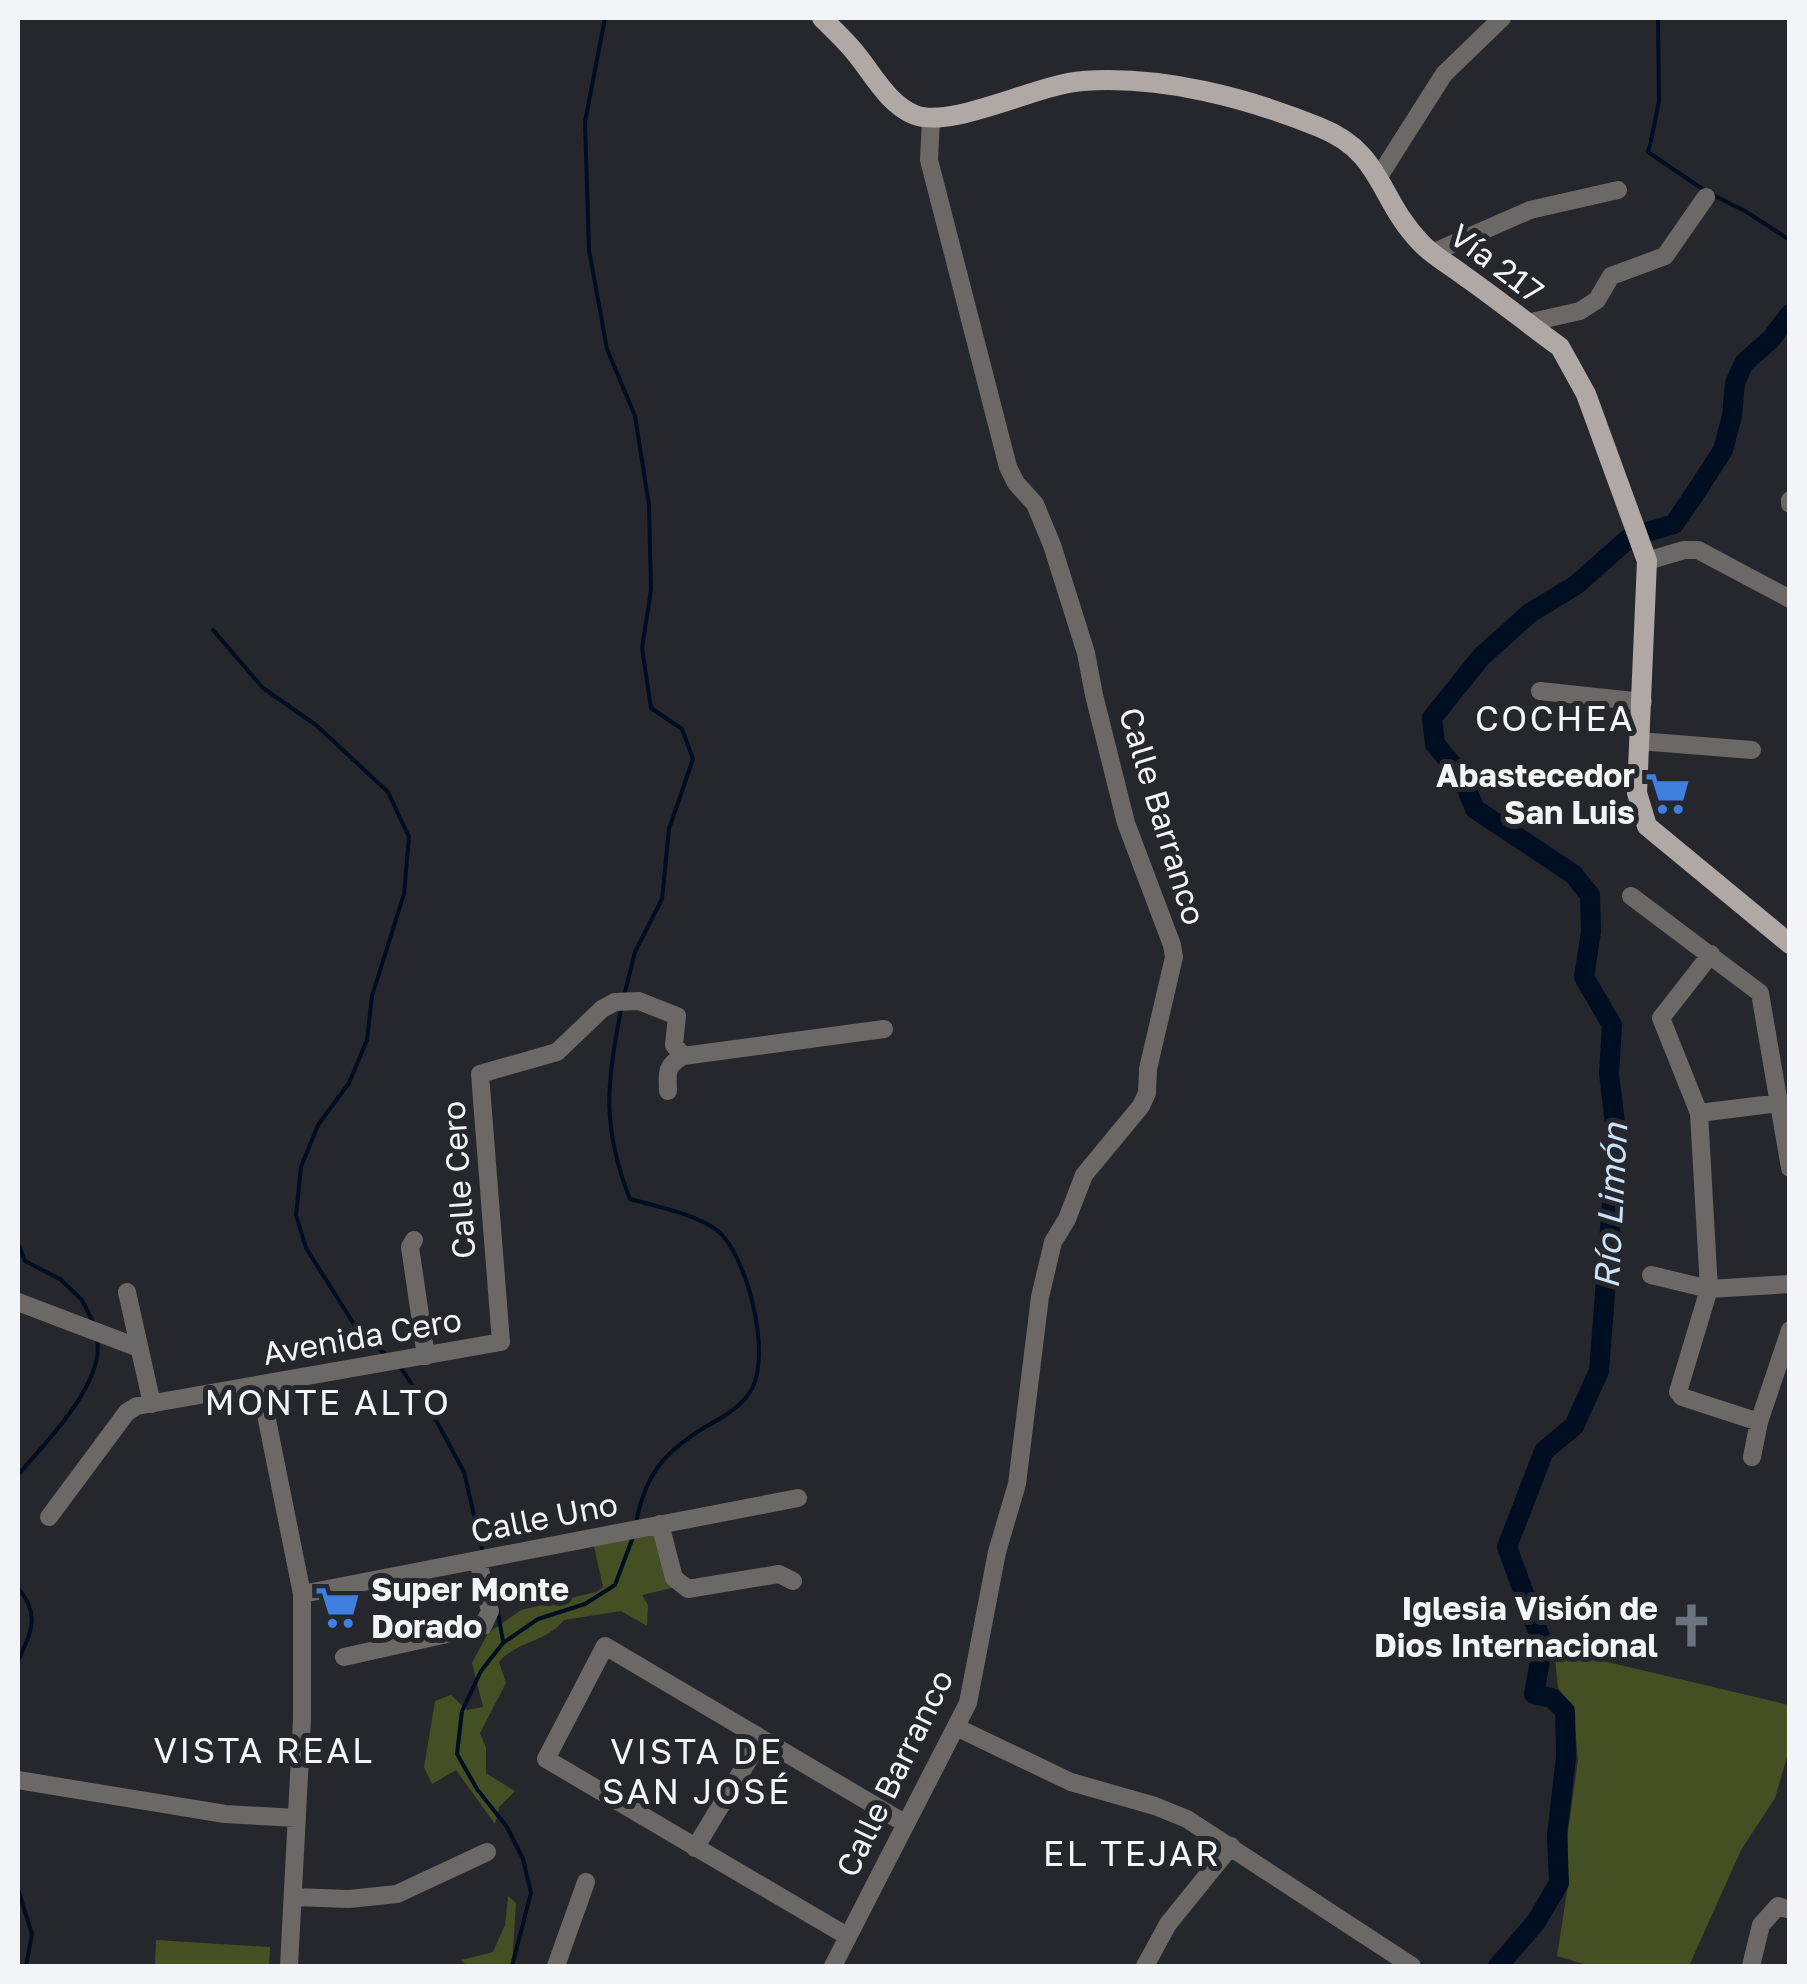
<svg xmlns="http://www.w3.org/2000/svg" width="1807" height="1984" viewBox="0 0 1807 1984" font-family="'Golos Text',sans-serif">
	<rect width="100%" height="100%" fill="#26272d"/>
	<!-- green -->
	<path fill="#444f23" d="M 655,1531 L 672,1588 L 642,1595 L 648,1605 L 647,1626 L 621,1611 L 564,1620 C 547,1642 517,1641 499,1662 L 506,1683 L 480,1733 L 486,1748 L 486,1773 L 515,1791 L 499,1807 L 495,1824 L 456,1770 L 432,1784 L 424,1767 L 435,1701 L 451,1695 L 467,1710 L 483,1707 L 472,1663 L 488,1633 L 521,1610 L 596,1592 L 603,1587 L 593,1542 Z
		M 1582,1656 L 1789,1705 L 1789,1750 L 1775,1798 L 1741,1850 L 1689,1966 L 1590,1966 L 1557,1956 L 1568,1885 L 1568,1831 L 1578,1760 L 1573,1708 L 1558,1688 L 1555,1658 Z
		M 508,1896 L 516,1903 L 512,1966 L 467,1966 L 461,1960 L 493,1952 L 505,1925 Z
		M 156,1940 L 270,1947 L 269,1966 L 155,1966 Z"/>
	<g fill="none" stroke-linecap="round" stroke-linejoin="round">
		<!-- stream -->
		<path stroke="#000e22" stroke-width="4" d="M 605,18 L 585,122 L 589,250 L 607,349 L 635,416 L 649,505 L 651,590 L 642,648 L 651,708 L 682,729 L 693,759 L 669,829 L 662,899 L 635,952 L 624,996
			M 1651,141 L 1659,101 L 1658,18
			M 1650,145 L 1648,152 L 1704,190
			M 1713,195 L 1745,211 L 1790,240
			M 213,630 L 263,688 L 316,725 L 388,792 L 409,837 L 404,894 L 372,996 L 367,1040 L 349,1083 L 318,1125 L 301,1167 L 296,1215 L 306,1248 L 357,1329 L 386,1355
			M 621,1010 C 606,1084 602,1128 630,1199 C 655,1206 706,1216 723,1236 C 749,1265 774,1362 748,1395 C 738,1409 720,1419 705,1427 C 663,1453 645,1475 636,1523
			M 18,1243 L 25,1261 L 60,1279 L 82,1300 L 93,1322
			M 401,1368 L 437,1422 L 464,1472 L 483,1553
			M 18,1475 C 44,1444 105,1384 97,1340
			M 18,1588 C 41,1615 31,1632 18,1661
			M 494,1591 L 503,1641
			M 18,1889 L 32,1934 L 26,1966
			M 512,1966 L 531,1893 L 523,1859 L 507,1827 L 477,1789 L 457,1754 L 462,1711 L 481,1671 L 503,1643 L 538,1619 L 585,1604 L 615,1585 L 633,1537"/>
		<!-- river -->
		<path stroke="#000e22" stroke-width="20" d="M 1644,533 L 1674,524 L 1694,495 L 1723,450 L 1732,416 L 1735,383 L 1744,363 L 1771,339 L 1790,314
			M 1498,1966 L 1536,1922 L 1559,1883 L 1557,1835 L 1566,1757 L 1565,1711 L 1552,1698 L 1534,1694 L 1543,1645 L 1507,1547 L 1544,1451 L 1574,1426 L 1599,1371 L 1617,1139 L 1609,1074 L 1612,1025 L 1584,977 L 1591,932 L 1590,895 L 1573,874 L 1475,809 L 1461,775 L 1435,744 L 1432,718 L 1481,657 L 1530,613 L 1576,585 L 1628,539"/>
		<!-- minor -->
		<path stroke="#6b6866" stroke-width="18" d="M 1380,175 L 1444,74 L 1502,18
			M 1432,253 L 1530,210 L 1618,190
			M 1527,323 L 1580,311 L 1597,300 L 1611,276 L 1665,256 L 1706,197
			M 1790,500 L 1790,504
			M 1647,561 L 1684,550 L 1698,550 L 1790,599
			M 1540,691 L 1643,702
			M 1639,741 L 1752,750
			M 1631,896 L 1760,993 L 1790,1168
			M 1711,954 L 1661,1018 L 1699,1113 L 1709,1289 L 1678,1392 L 1682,1397 L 1759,1422
			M 668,1091 C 667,1073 666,1065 683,1056
			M 1699,1113 L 1780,1103
			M 414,1240 L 410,1247 L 426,1356
			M 1651,1275 L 1709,1289 L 1790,1284
			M 127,1292 L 152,1404
			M 18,1302 L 139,1348
			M 260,1385 L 302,1594 L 302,1719 L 289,1966
			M 1752,1457 L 1759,1422 L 1790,1330
			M 49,1517 L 127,1412 L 137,1406 L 501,1342 L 480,1074 L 557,1052 L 602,1009 L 615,1002 L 639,1001 L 677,1016 L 674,1045 L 683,1056 L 884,1029
			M 660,1524 L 674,1578 L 688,1589 L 779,1574 L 793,1581
			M 302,1594 L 798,1498
			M 344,1657 L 483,1626 L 490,1611 L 478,1561
			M 956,1727 L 1071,1782 L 1155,1806 L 1187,1819 L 1412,1966
			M 18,1780 L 225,1814 L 296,1818
			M 695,1848 L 760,1741
			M 294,1897 L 349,1899 L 397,1894 L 487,1852
			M 847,1936 L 546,1759 L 605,1646 L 906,1824
			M 556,1966 L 586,1882
			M 833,1966 L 968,1703 L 997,1552 L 1017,1484 L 1040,1297 L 1053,1242 L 1067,1219 L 1084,1175 L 1141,1106 L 1147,1093 L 1148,1069 L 1174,957 L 1172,945 L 1126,823 L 1094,695 L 1086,653 L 1052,545 L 1035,504 L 1016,483 L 1008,467 L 929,160 L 931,119
			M 1145,1966 L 1168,1924 L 1231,1846
			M 1751,1966 L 1761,1925 L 1778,1906 L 1790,1910"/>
		<!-- major -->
		<path stroke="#afa8a4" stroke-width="20" d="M 822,18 C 832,28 844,39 853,50 C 872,72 887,104 915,115 C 953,129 1037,84 1083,81 C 1161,75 1248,98 1319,127 C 1383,152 1378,199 1421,243 C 1433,256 1449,264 1463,275 C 1496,298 1527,323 1560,347 L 1586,394 L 1647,561 L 1637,793 L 1647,826 L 1790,944"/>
	</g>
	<!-- icons -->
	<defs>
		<symbol id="supermarket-bare" viewBox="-9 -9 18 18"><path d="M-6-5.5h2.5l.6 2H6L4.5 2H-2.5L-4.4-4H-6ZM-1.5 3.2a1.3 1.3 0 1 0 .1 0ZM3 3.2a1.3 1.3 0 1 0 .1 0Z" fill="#3f7fe0" stroke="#26272d" stroke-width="2.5" paint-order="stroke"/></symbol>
		<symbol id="church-bare" viewBox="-9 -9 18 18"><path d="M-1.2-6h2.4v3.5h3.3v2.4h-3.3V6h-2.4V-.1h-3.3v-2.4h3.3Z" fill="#6b7280" stroke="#26272d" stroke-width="2.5" paint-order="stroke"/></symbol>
	</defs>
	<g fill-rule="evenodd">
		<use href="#supermarket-bare" x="1636" y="762" width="63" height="63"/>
		<use href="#supermarket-bare" x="306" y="1576" width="63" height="63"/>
		<use href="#church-bare" x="1660" y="1594" width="63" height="63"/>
	</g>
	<g text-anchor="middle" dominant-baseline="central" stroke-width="10" stroke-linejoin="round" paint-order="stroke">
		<!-- street labels -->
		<g font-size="32" fill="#f3f4f8" stroke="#26272d">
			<text transform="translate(1497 263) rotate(37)">Vía 217</text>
			<text transform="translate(1163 816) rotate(73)">Calle Barranco</text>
			<text transform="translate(458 1180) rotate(-94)">Calle Cero</text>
			<text transform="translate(362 1336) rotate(-10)">Avenida Cero</text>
			<text transform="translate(544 1517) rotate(-11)">Calle Uno</text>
			<text transform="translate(894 1773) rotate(-64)">Calle Barranco</text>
		</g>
		<!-- poi labels -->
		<g font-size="32" font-weight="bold" fill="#f3f4f8" stroke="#26272d" text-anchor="end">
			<text x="1635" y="775">Abastecedor<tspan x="1635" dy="37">San Luis</tspan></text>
			<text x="371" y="1589" text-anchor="start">Super Monte<tspan x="371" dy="37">Dorado</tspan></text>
			<text x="1658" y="1608">Iglesia Visión de<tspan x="1658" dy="37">Dios Internacional</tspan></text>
		</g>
		<!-- neighbourhood labels -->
		<g font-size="35" letter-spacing="2.5" fill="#f3f4f8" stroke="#26272d">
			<text x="1555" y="718">COCHEA</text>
			<text x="328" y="1402">MONTE ALTO</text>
			<text x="264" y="1750">VISTA REAL</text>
			<text x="697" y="1751">VISTA DE<tspan x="697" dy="40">SAN JOSÉ</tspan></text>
			<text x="1132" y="1853">EL TEJAR</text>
		</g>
		<!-- water labels -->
		<g font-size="35" font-style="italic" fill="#c9e3fd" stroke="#26272d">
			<text transform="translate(1610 1206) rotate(-87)">Río Limón</text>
		</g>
	</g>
	<!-- border -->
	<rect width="1807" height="1984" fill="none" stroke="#f3f4f8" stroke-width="40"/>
</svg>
